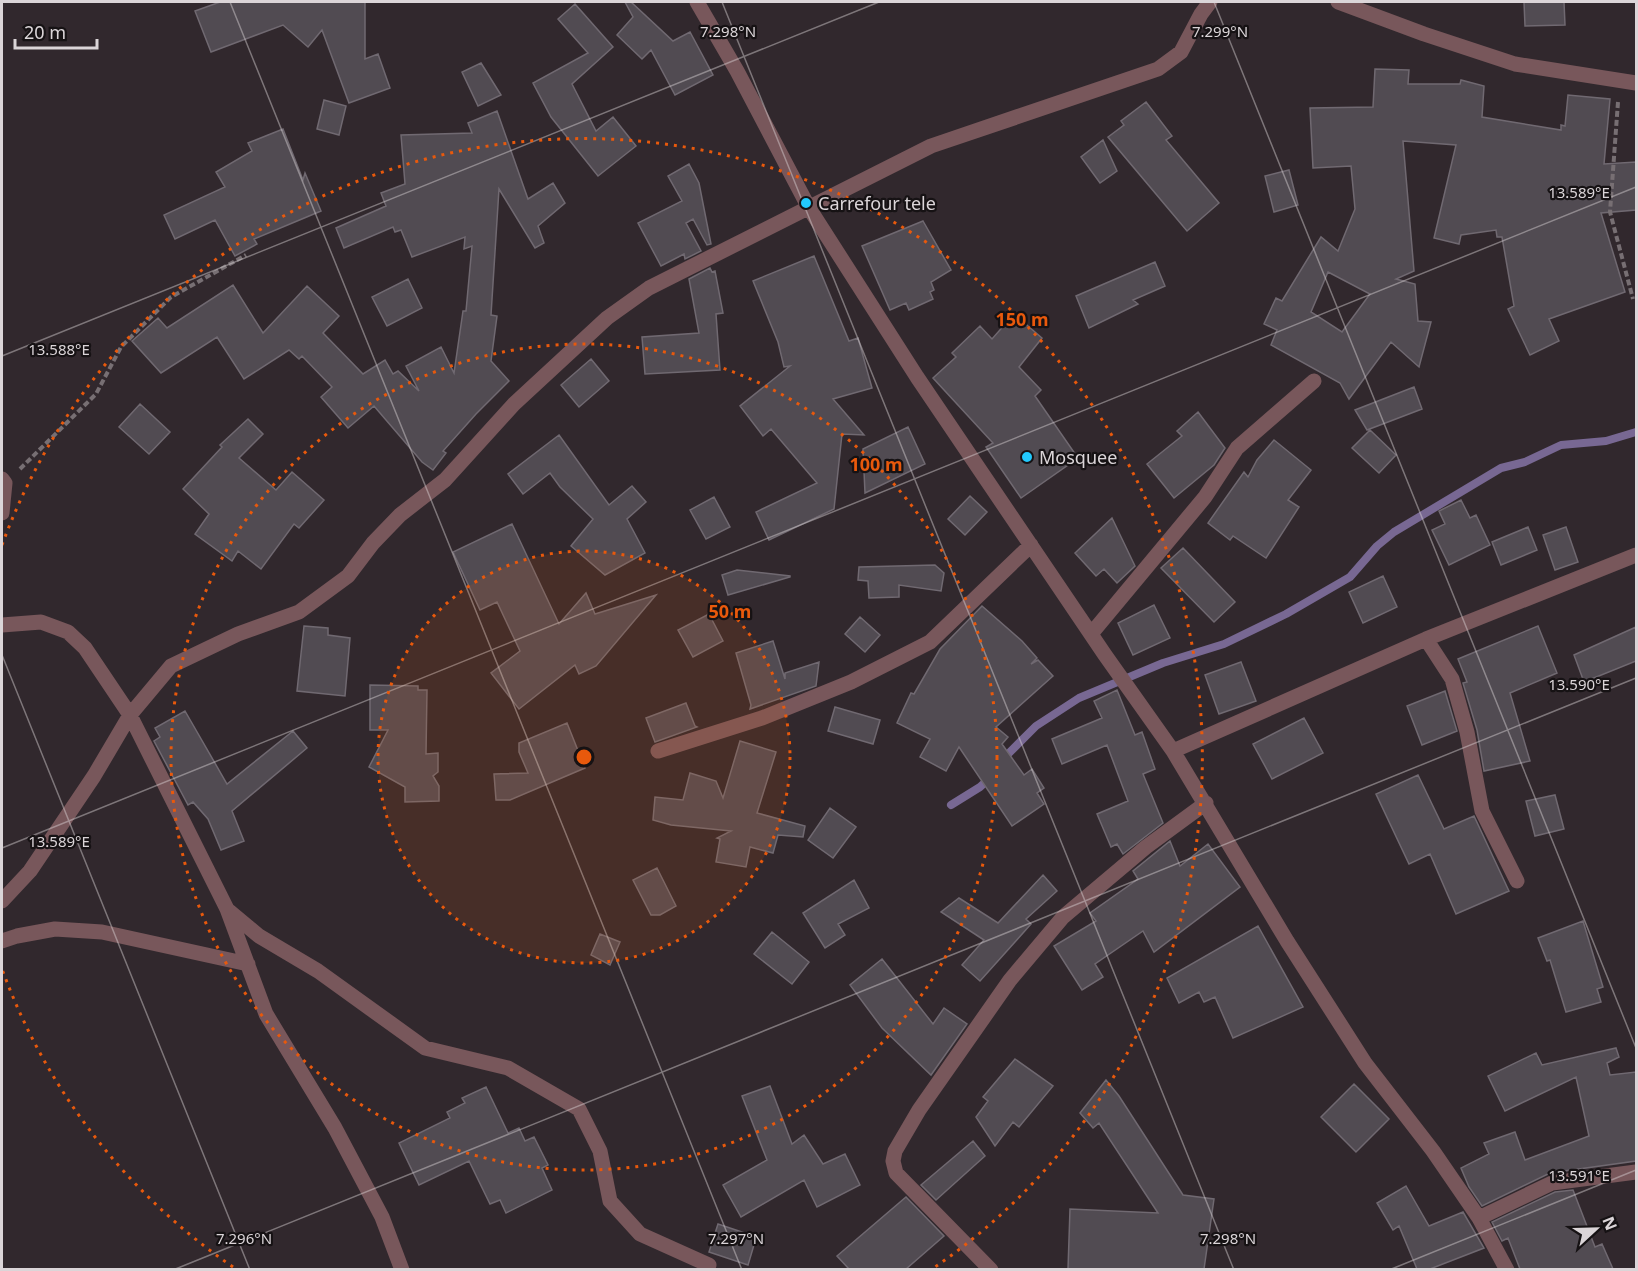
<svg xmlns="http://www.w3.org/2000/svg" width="1638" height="1271" viewBox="0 0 1638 1271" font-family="'Noto Sans',sans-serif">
	<rect width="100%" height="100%" fill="#31282d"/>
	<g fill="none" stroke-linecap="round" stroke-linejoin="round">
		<!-- stream -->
		<path stroke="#786893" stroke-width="8" d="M 1002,760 L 1036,726 L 1079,698 L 1163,663 L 1224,644 L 1286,614 L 1350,577 L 1377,546 L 1394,532 L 1501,468 L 1525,462 L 1561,445 L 1606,441 L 1636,432
			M 951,805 L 980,787 L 992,776"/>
	</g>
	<!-- building -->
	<path fill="#514b52" stroke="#706971" stroke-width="1.5" fill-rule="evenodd" d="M 220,2 L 365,2 L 365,59 L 378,54 L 390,88 L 349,103 L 322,30 L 308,47 L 283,25 L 211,52 L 195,11 Z
		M 625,2 L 631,2 L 673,41 L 690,32 L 713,75 L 675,95 L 651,50 L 642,59 L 617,35 L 633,17 Z
		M 1524,2 L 1564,2 L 1565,25 L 1525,26 Z
		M 575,4 L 613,47 L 572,84 L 596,131 L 613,117 L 636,146 L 598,176 L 551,117 L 533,83 L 588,53 L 558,19 Z
		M 481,63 L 501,95 L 478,106 L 462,72 Z
		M 1375,69 L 1409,70 L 1408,84 L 1460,84 L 1461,80 L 1484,86 L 1482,117 L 1561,130 L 1561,125 L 1565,126 L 1568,95 L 1610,99 L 1604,164 L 1636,162 L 1636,210 L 1601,213 L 1625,292 L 1549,319 L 1559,341 L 1530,355 L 1508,309 L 1514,306 L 1502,237 L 1497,237 L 1496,230 L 1461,235 L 1459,244 L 1434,238 L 1456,145 L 1403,141 L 1414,271 L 1396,279 L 1415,284 L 1418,321 L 1431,322 L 1419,367 L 1391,342 L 1349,399 L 1340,383 L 1271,345 L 1277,330 L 1264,324 L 1276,298 L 1282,301 L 1321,237 L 1338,251 L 1355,209 L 1351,166 L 1313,168 L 1310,108 L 1373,107 ZM 1328,272 L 1370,294 L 1342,332 L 1311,312 Z
		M 324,100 L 346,106 L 339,135 L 317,129 Z
		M 1146,102 L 1172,136 L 1166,140 L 1219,203 L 1187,231 L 1108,137 L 1124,125 L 1121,121 Z
		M 497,111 L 528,199 L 553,183 L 565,203 L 538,226 L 544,243 L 535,248 L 499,189 L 491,315 L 497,316 L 491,361 L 509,381 L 476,414 L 443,451 L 446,453 L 433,470 L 422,462 L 374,406 L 348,428 L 321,397 L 332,387 L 302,356 L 299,359 L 289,350 L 244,379 L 217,337 L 161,373 L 132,341 L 158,318 L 167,328 L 233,285 L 263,333 L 307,286 L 339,316 L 323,333 L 363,374 L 385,360 L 393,374 L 398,371 L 419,391 L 406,366 L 441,347 L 454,373 L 463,311 L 466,311 L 472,246 L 464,249 L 465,237 L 412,257 L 401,230 L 395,232 L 393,227 L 344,248 L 336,228 L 386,206 L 381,193 L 405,184 L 401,135 L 472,133 L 468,123 Z
		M 283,129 L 303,180 L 305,173 L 321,211 L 254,239 L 257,244 L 235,256 L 215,220 L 175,239 L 164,215 L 225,187 L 216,172 L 252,151 L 248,143 Z
		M 1103,140 L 1117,171 L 1100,183 L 1081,157 Z
		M 689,164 L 699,183 L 711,244 L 707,245 L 693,219 L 686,223 L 701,251 L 685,259 L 684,254 L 661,266 L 638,223 L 682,201 L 668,176 Z
		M 1289,170 L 1298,205 L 1274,212 L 1265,176 Z
		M 923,221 L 951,270 L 931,282 L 934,290 L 930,292 L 933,299 L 909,310 L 906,303 L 890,310 L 862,246 Z
		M 814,256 L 849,341 L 858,338 L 872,388 L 833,399 L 864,435 L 842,434 L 834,509 L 769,540 L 756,512 L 817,483 L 771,429 L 763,436 L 740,406 L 790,366 L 784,367 L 778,342 L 753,281 Z
		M 1155,262 L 1165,286 L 1133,300 L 1138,304 L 1089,328 L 1076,296 Z
		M 710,268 L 712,272 L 715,271 L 723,313 L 716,314 L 720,370 L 645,374 L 642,337 L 699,333 L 689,279 Z
		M 408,279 L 422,308 L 387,326 L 372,297 Z
		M 1014,314 L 1042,338 L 1019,367 L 1041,390 L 1035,396 L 1078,458 L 1021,498 L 986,447 L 993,443 L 933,378 L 956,357 L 952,353 L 980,326 L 992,339 Z
		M 591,359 L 609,381 L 579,407 L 561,385 Z
		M 1414,387 L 1422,409 L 1367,430 L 1355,410 Z
		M 140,404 L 170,432 L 149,454 L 119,427 Z
		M 1198,412 L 1225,448 L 1214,465 L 1174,498 L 1147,464 L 1182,436 L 1177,431 Z
		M 248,419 L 263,434 L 239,458 L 276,490 L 292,472 L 324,500 L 299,528 L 294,524 L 261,569 L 238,551 L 232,561 L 195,534 L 209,514 L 183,489 L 222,447 L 220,445 Z
		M 908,427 L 925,464 L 865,493 L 863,449 Z
		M 1370,430 L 1396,455 L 1379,473 L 1352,448 Z
		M 559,435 L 609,505 L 632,486 L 646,502 L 627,519 L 645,553 L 605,575 L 571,546 L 593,519 L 560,487 L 550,473 L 523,494 L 508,474 Z
		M 1274,440 L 1311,470 L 1288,500 L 1299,507 L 1266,558 L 1233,536 L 1230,540 L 1208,523 L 1244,472 L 1248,477 L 1257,460 Z
		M 970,496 L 987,512 L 965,535 L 948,519 Z
		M 714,497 L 730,527 L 706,539 L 690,510 Z
		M 1461,500 L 1470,518 L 1476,515 L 1490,545 L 1449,565 L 1432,530 L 1445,524 L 1439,511 Z
		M 1112,518 L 1135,566 L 1117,583 L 1104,569 L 1096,576 L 1075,553 Z
		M 512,524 L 559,624 L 586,593 L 595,614 L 656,595 L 596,666 L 579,674 L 575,665 L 519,709 L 491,673 L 520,651 L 497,602 L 480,610 L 453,552 Z
		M 1528,527 L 1537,550 L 1501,565 L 1492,542 Z
		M 1566,527 L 1578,562 L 1555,570 L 1543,535 Z
		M 1183,548 L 1235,602 L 1214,622 L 1161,568 Z
		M 935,565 L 944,573 L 941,591 L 899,585 L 899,597 L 869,598 L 868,581 L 858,580 L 859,567 Z
		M 737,570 L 790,576 L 790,577 L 728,595 L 722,575 Z
		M 1383,576 L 1397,607 L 1363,623 L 1349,592 Z
		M 1154,605 L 1170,638 L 1133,655 L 1118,623 Z
		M 982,606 L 1022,641 L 1037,658 L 1031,664 L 1038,660 L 1053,676 L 996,727 L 1008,737 L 1002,744 L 1024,775 L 1032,769 L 1044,788 L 1037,793 L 1044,804 L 1012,826 L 959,747 L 946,771 L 920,757 L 930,739 L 897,723 L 911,693 L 914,694 L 940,649 Z
		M 709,614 L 723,641 L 693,657 L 678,630 Z
		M 860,617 L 880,635 L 865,652 L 845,634 Z
		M 304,626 L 328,628 L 328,635 L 350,638 L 345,696 L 297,691 Z
		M 1538,626 L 1557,673 L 1510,693 L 1530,761 L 1484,771 L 1477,730 L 1463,683 L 1467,682 L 1458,659 Z
		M 1636,627 L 1636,661 L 1584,682 L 1574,655 Z
		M 773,641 L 785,679 L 785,673 L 819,662 L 816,686 L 750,709 L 751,705 L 736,653 Z
		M 1241,662 L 1256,701 L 1219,714 L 1205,675 Z
		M 370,685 L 418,686 L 418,690 L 427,690 L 426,754 L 438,753 L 438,772 L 433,776 L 439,786 L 439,801 L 405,802 L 405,787 L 369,767 L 388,730 L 370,730 Z
		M 1117,690 L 1135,735 L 1142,732 L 1155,769 L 1143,774 L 1163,823 L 1123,854 L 1117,844 L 1111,847 L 1097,814 L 1128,801 L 1107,745 L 1062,764 L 1052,739 L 1102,718 L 1094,701 Z
		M 1445,691 L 1457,731 L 1422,745 L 1407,706 Z
		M 686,703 L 695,726 L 697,727 L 655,742 L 646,718 Z
		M 835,707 L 880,720 L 873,744 L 828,731 Z
		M 185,711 L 227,784 L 293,731 L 307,748 L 232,811 L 244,841 L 221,850 L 208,819 L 193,802 L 188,805 L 154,741 L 160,737 L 155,728 Z
		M 1304,718 L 1323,753 L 1272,779 L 1253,744 Z
		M 567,723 L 585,768 L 510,800 L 496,800 L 494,774 L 528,773 L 519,752 L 519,743 Z
		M 740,741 L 776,752 L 757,813 L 805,826 L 803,837 L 778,835 L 773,853 L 750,847 L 746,867 L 716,862 L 720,839 L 717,838 L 731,831 L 671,825 L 653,820 L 655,797 L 683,800 L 690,773 L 716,781 L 723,798 Z
		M 1418,775 L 1444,829 L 1474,816 L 1509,891 L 1456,914 L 1430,854 L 1409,864 L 1376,794 Z
		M 1555,795 L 1564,829 L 1535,836 L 1526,801 Z
		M 830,808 L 856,827 L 833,858 L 808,840 Z
		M 1170,841 L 1180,866 L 1208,844 L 1240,887 L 1154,952 L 1143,931 L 1095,964 L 1103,977 L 1082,990 L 1054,946 L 1096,921 L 1090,913 L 1138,879 L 1133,871 Z
		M 657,868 L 676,906 L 660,915 L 651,915 L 633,880 Z
		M 1043,875 L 1057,891 L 1026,919 L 1031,924 L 980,981 L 962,965 L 984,940 L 941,912 L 959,898 L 998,923 Z
		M 854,880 L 869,908 L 838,924 L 845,935 L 825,948 L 803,913 Z
		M 1583,921 L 1603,987 L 1597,989 L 1601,1002 L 1566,1012 L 1550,960 L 1547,961 L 1538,938 Z
		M 1258,926 L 1303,1007 L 1233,1038 L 1215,997 L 1204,1002 L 1199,992 L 1179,1003 L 1167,978 Z
		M 772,932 L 809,962 L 792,984 L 754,954 Z
		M 600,934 L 620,942 L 610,965 L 591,955 Z
		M 882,959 L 933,1024 L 944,1008 L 967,1024 L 931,1075 L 882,1028 L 850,985 Z
		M 1616,1048 L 1619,1057 L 1607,1063 L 1610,1075 L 1636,1072 L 1636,1161 L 1550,1173 L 1482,1206 L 1469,1187 L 1461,1168 L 1489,1154 L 1484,1143 L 1515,1132 L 1525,1160 L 1589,1136 L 1576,1077 L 1505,1111 L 1488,1076 L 1536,1053 L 1542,1065 Z
		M 1015,1059 L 1053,1086 L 1019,1127 L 1013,1122 L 995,1146 L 976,1117 L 988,1101 L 983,1097 Z
		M 1106,1080 L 1119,1096 L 1183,1195 L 1214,1199 L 1204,1269 L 1068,1269 L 1070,1209 L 1158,1213 L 1099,1123 L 1093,1128 L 1080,1113 Z
		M 1354,1084 L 1389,1119 L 1356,1152 L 1321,1117 Z
		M 770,1086 L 792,1144 L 804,1135 L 823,1164 L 845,1154 L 860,1185 L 817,1207 L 804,1180 L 741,1217 L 723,1185 L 767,1160 L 742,1096 Z
		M 486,1087 L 508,1133 L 519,1128 L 525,1141 L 534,1137 L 548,1165 L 542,1168 L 552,1190 L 506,1213 L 500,1200 L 490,1204 L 469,1161 L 419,1185 L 399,1143 L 450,1118 L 447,1112 L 465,1103 L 462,1098 Z
		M 973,1141 L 985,1156 L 936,1200 L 921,1185 Z
		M 1406,1186 L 1429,1226 L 1463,1212 L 1484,1248 L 1430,1269 L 1417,1269 L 1399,1226 L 1393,1230 L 1377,1203 Z
		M 1573,1190 L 1595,1247 L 1602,1244 L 1613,1269 L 1520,1269 L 1508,1238 L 1502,1241 L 1492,1222 L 1555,1192 Z
		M 906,1197 L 944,1236 L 906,1269 L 849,1269 L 837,1256 Z
		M 718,1224 L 754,1236 L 754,1245 L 748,1265 L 709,1252 Z"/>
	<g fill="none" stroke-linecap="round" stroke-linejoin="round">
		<!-- path -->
		<path stroke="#776f73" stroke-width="4" stroke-dasharray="6 3" stroke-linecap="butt" d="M 1618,102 L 1610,212 L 1633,299
			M 20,469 L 96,394 L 121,347 L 171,297 L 246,255"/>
		<!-- minor -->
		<path stroke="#78575b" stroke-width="15" d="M 697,2 L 737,71 L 809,208 L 917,377 L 1105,655 L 1173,751 L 1287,941 L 1365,1063 L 1433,1151 L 1479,1218 L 1507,1270
			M 1338,2 L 1424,34 L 1515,64 L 1636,83
			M 2,479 L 5,483 L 2,513
			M 2,625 L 41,622 L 68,632 L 85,648 L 130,715 L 227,909 L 266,1014 L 335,1128 L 382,1217 L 402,1270
			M 1091,634 L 1205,497 L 1237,448 L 1314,381
			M 1426,639 L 1452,679 L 1467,732 L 1482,811 L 1517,881
			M 658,751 L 762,718 L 851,682 L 930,642 L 1031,545
			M 1173,751 L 1426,639 L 1636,555
			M 2,901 L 30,871 L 94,776 L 130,715 L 171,666 L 238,634 L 299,612 L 348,576 L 373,543 L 400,515 L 445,480 L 514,404 L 607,318 L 649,288 L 931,146 L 1158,69 L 1181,52 L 1201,14 L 1210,2
			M 229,911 L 259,936 L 318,971 L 425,1048 L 508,1068 L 579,1109 L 600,1151 L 610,1201 L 640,1234 L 709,1265
			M 2,941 L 17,936 L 55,929 L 102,932 L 248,964
			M 1479,1218 L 1552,1183 L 1636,1172
			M 991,1270 L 896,1173 L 893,1161 L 895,1151 L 919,1110 L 1010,980 L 1063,917 L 1146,847 L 1206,803"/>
	</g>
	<!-- ticks -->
	<path fill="none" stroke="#dbd5d8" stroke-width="1.5" stroke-opacity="0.45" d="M 230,2 L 742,1270M 722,2 L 1234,1270M 1214,2 L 1636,1048M 2,356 L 879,2M 2,655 L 250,1270M 2,848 L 1636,187M 173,1270 L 1636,678M 1389,1270 L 1636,1170"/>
	<!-- distance rings -->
	<circle cx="584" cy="757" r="206" fill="#e8590c" fill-opacity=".12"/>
	<g fill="none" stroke="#e8590c" stroke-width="3" stroke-dasharray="3 6">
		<circle cx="584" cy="757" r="206"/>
		<circle cx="584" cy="757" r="413"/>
		<path d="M233 1267A619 619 0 0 1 2 969M2 545A619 619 0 1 1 935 1267"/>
	</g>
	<!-- markers -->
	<g fill="#22c9fd" stroke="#161214" stroke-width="2">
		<circle cx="806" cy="203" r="6"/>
		<circle cx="1027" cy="457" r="6"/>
	</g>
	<g text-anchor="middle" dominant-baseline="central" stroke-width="4.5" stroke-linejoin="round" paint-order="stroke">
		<!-- poi labels -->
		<g font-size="18" fill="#dbd5d8" stroke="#161214" text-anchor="start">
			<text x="818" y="203">Carrefour tele</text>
			<text x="1039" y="457">Mosquee</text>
		</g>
	</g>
	<g font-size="15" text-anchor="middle" fill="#dbd5d8" stroke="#161214" stroke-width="4.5" stroke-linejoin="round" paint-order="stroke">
		<text x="728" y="37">7.298°N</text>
		<text x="1220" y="37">7.299°N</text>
		<text x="1579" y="198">13.589°E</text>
		<text x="59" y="355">13.588°E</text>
		<text x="1579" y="690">13.590°E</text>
		<text x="59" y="847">13.589°E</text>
		<text x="1579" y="1181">13.591°E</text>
		<text x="244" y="1244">7.296°N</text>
		<text x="736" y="1244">7.297°N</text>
		<text x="1228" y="1244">7.298°N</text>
	</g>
	<circle cx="584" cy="757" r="9" fill="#e8590c" stroke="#161214" stroke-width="3"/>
	<g font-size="18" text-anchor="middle" font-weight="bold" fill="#e8590c" stroke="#161214" stroke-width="4.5" stroke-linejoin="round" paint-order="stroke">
		<text x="1022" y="326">150 m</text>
		<text x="876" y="471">100 m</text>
		<text x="730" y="618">50 m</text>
	</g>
	<!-- border -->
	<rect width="1638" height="1271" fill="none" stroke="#dbd5d8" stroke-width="6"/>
	<!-- north arrow -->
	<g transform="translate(1596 1229) rotate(68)" stroke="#161214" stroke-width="4.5" paint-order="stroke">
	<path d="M0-4.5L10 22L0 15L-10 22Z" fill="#dbd5d8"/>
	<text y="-9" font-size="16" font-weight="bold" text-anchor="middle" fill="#dbd5d8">N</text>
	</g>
	<!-- scale -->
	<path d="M15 39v9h82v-9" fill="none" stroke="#dbd5d8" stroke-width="3"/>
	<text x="24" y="39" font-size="18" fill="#dbd5d8" stroke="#161214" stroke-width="4.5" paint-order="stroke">20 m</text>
</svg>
